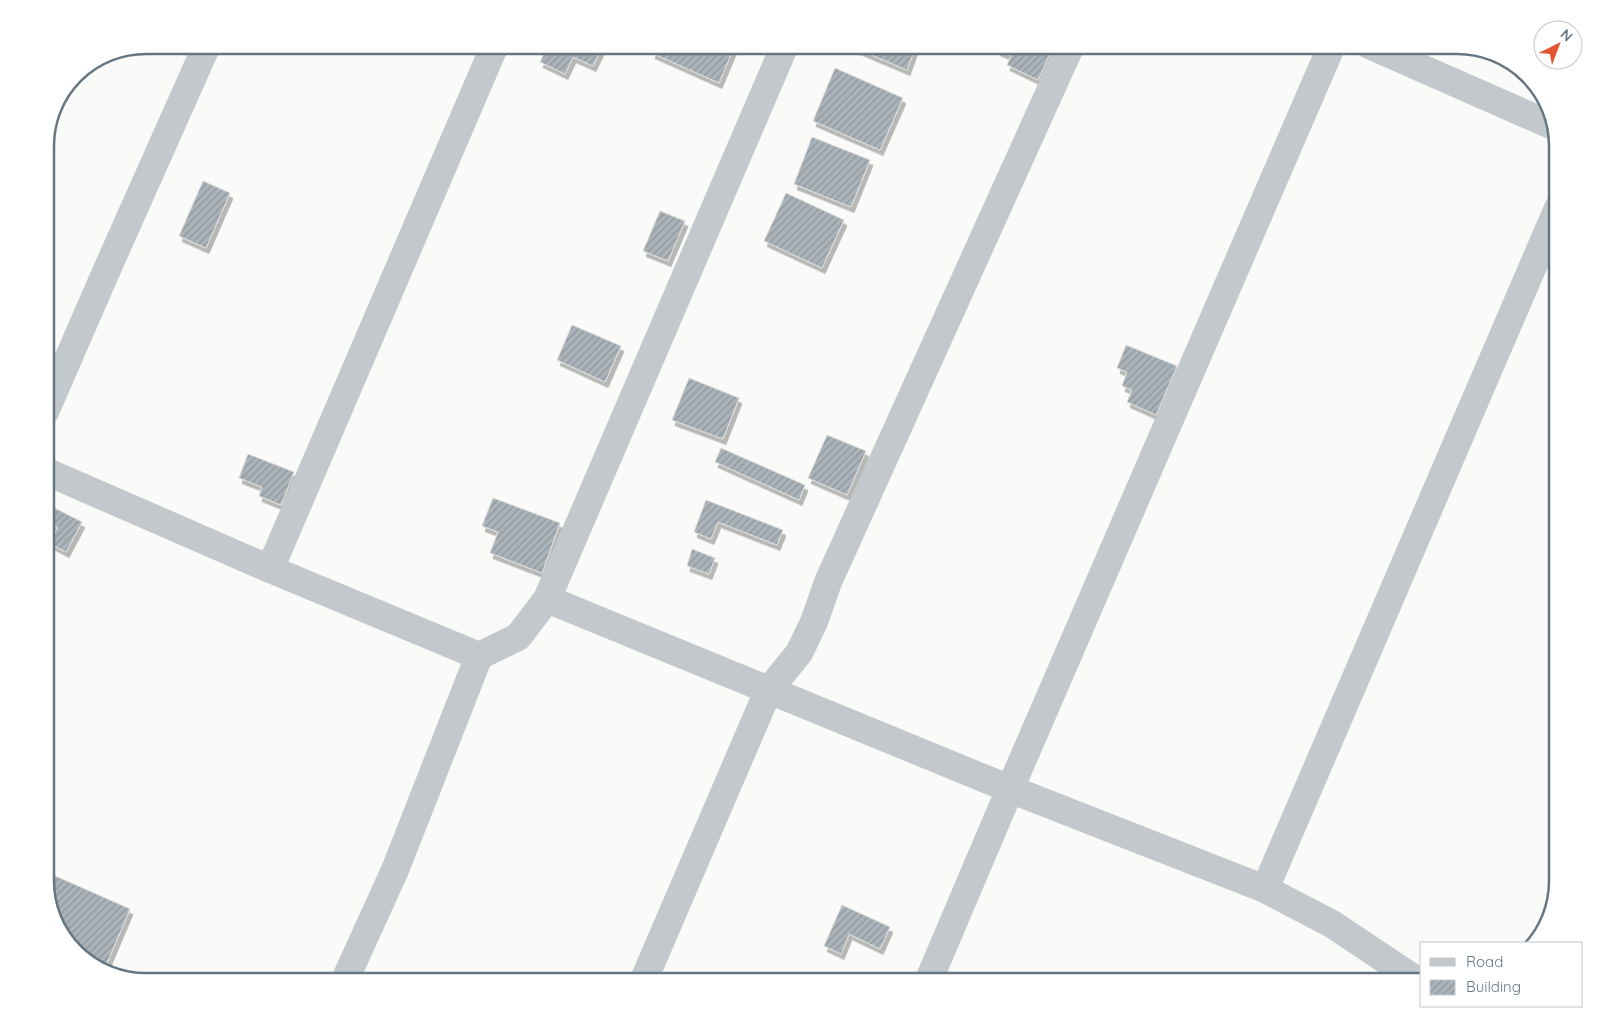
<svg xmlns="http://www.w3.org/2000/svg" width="1603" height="1027" viewBox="0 0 1603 1027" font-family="Quicksand,sans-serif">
	<defs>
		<pattern id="building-hatch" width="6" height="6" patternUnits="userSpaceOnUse" patternTransform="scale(1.25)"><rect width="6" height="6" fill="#aab3b9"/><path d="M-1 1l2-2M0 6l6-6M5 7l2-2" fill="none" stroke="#8e969c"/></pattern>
		<filter id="shadow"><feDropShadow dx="3" dy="5.5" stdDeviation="0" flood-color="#0004"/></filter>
	</defs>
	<rect width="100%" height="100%" fill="#fafaf8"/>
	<!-- building -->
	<path fill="url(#building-hatch)" stroke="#dcdcda" filter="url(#shadow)" d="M 548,45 L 603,45 L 593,66 L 573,57 L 565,74 L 540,62 Z
		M 656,45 L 735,45 L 719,83 L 652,53 Z
		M 848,45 L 916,45 L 907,70 Z
		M 999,45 L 1054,45 L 1038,80 L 1007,65 L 1011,56 L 997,50 Z
		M 835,68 L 903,98 L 880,150 L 813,121 Z
		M 812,137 L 870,160 L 851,207 L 794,184 Z
		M 203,181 L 230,193 L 206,248 L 179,236 Z
		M 786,193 L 844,220 L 822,268 L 764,241 Z
		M 660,211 L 685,221 L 668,261 L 643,251 Z
		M 572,325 L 621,346 L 605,382 L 557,360 Z
		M 1126,345 L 1177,366 L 1156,415 L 1127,402 L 1132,390 L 1122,386 L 1127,372 L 1117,368 Z
		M 689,378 L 739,398 L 723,439 L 672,420 Z
		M 827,435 L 866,451 L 847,495 L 808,478 Z
		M 721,448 L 805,485 L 799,500 L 715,462 Z
		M 248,454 L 294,472 L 281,505 L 259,496 L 262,487 L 239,478 Z
		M 493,498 L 560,523 L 542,573 L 490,553 L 498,532 L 482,526 Z
		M 706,500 L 783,530 L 777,545 L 718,522 L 711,539 L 694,532 Z
		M 45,503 L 82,522 L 66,552 L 49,543 L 58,527 L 45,521 Z
		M 692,549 L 715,558 L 709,574 L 687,566 Z
		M 51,874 L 130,909 L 105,968 L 84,958 L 68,942 L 70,937 L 58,931 L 45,888 Z
		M 842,905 L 890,927 L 880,949 L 849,934 L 841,954 L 824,946 Z"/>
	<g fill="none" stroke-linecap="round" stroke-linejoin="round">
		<!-- street -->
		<path stroke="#c3c8cc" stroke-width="28" d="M 1369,45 L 1553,126
			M 45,412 L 105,274 L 207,45
			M 45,471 L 270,569 L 479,656 L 518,637 L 547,599 L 1010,789 L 1265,889 L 1332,924 L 1419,982
			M 270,569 L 495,45
			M 547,599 L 785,45
			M 1265,889 L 1558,208
			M 344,982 L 395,870 L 479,656
			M 643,982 L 768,691 L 799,653 L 814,622 L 828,582 L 1071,45
			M 928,982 L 1010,789 L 1332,45"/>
	</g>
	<!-- crop -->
	<path d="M0 0H1603V1027H0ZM146 54H1457A92 92 0 0 1 1549 146V881A92 92 0 0 1 1457 973H146A92 92 0 0 1 54 881V146A92 92 0 0 1 146 54Z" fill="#fff" fill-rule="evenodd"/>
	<path fill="none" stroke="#657683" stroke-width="2.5" d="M146 54H1457A92 92 0 0 1 1549 146V881A92 92 0 0 1 1457 973H146A92 92 0 0 1 54 881V146A92 92 0 0 1 146 54Z"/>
	<!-- legend -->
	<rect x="1420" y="942" width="162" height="65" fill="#ffffff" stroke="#c1c8cd"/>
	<rect x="1430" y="958" width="25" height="8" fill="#c3c8cc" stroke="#c1c8cd"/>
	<text x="1466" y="967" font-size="15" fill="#657683">Road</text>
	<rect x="1430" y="980" width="25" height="15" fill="url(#building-hatch)" stroke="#c1c8cd"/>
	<text x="1466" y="992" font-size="15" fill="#657683">Building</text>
	<!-- north arrow -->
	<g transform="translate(1558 45) rotate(42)"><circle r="24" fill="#ffffff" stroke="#c1c8cd"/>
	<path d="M0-4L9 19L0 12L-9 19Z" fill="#e4572e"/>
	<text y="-8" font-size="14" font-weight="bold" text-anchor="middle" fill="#657683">N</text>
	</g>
</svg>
